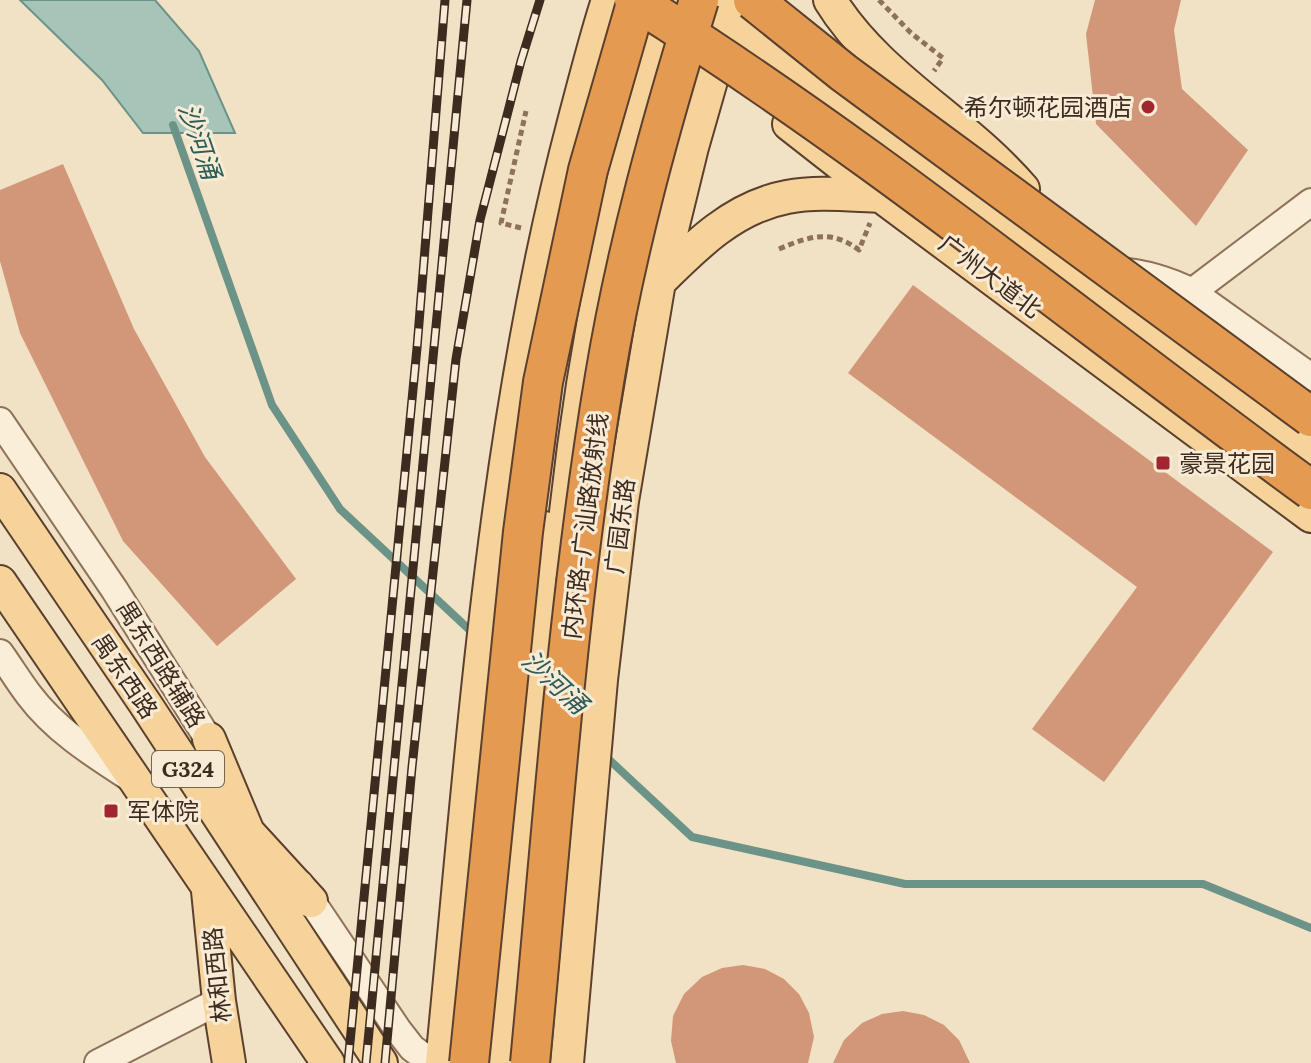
<svg xmlns="http://www.w3.org/2000/svg" width="1311" height="1063" viewBox="0 0 1311 1063" font-family="Lora,'Noto Sans SC',serif">
	<rect width="100%" height="100%" fill="#f1e1c5"/>
	<!-- water -->
	<path fill="#a7c4b9" stroke="#6c9387" stroke-width="2" d="M 20,0 L 155,0 L 199,51 L 235,133 L 143,133 L 102,80 Z"/>
	<g fill="none" stroke-linecap="round" stroke-linejoin="round">
		<!-- stream -->
		<path stroke="#6c9387" stroke-width="8" d="M 173,125 L 272,405 L 340,509 L 475,635
			M 602,753 L 692,837 L 905,884 L 1203,884 L 1311,928"/>
	</g>
	<!-- building -->
	<path fill="#d19778" d="M 1095,0 L 1181,0 L 1174,30 L 1182,89 L 1248,150 L 1196,226 L 1096,124 L 1086,34 Z
		M 63,164 L 134,329 L 205,457 L 296,579 L 217,646 L 123,541 L 20,333 L 0,261 L 0,190 Z
		M 913,285 L 1273,552 L 1104,782 L 1032,729 L 1137,587 L 848,373 Z
		M 743,965 L 765,969 L 784,979 L 799,994 L 809,1013 L 814,1037 L 808,1063 L 676,1063 L 671,1041 L 673,1016 L 684,994 L 702,977 L 722,968 Z
		M 903,1011 L 924,1015 L 944,1025 L 959,1040 L 970,1063 L 833,1063 L 844,1040 L 862,1023 L 882,1014 Z"/>
	<g fill="none" stroke-linecap="round" stroke-linejoin="round">
		<defs>
			<path id="minor" d="M 1118,271 C 1145,273 1168,280 1192,292 L 1311,377
				M 1192,292 L 1311,202
				M 0,421 L 114,589 L 219,756
				M 0,653 C 10,667 19,682 29,695 C 56,731 95,755 132,779
				M 300,884 L 398,1030 L 412,1048 L 432,1063
				M 98,1063 L 219,1001"/>
			<path id="major" d="M 830,0 C 878,78 964,120 1023,189
				M 713,5 L 834,97 L 1311,449
				M 789,124 L 881,196 L 1311,516
				M 659,282 C 696,245 734,207 787,197 C 817,191 851,195 881,196
				M 0,490 L 144,702 L 381,1063
				M 561,562 C 578,376 613,196 667,18 L 664,0
				M 0,582 L 328,1063
				M 209,739 L 250,837
				M 246,830 L 311,901
				M 208,891 L 219,1001 L 229,1063
				M 442,1063 C 473,748 493,429 574,122 C 585,81 595,40 608,0
				M 497,1063 L 544,528
				M 567,1063 L 601,680 L 622,501 L 659,282 L 692,147 L 734,0"/>
		</defs>
		<!-- minor casing -->
		<use href="#minor" stroke="#8d7159" stroke-width="30"/>
		<!-- major casing -->
		<use href="#major" stroke="#5b402e" stroke-width="36"/>
		<!-- path -->
		<path stroke="#8d7159" stroke-width="5" stroke-dasharray="6 4" stroke-linecap="butt" d="M 879,0 L 911,33 L 943,58 L 934,71
			M 521,228 L 501,223 L 526,111
			M 779,249 C 810,236 831,229 859,250 L 870,223"/>
		<!-- minor -->
		<use href="#minor" stroke="#fbeed9" stroke-width="26"/>
		<!-- major -->
		<use href="#major" stroke="#f6d39b" stroke-width="32"/>
		<defs>
			<path id="rail" d="M 348,1063 L 417,348 L 445,0
				M 366,1063 L 467,0
				M 385,1063 L 412,767 L 456,359 L 480,220 L 521,61 L 540,0"/>
		</defs>
		<!-- rail casing -->
		<use href="#rail" stroke="#3c2b1e" stroke-width="9"/>
		<!-- rail -->
		<use href="#rail" stroke="#f8ebd5" stroke-width="6" stroke-dasharray="18" stroke-linecap="butt"/>
		<defs>
			<path id="highway-bridge" d="M 634,0 C 870,148 1086,326 1311,490
				M 753,0 L 844,73 L 1311,417
				M 469,1063 L 523,532 L 543,382 L 588,170 L 637,0
				M 530,1063 C 552,834 567,603 605,376 C 626,249 661,123 699,0"/>
		</defs>
		<!-- highway-bridge casing -->
		<use href="#highway-bridge" stroke="#5b402e" stroke-width="42" stroke-linecap="butt"/>
		<!-- highway-bridge -->
		<use href="#highway-bridge" stroke="#e49a51" stroke-width="38"/>
	</g>
	<!-- markers -->
	<g fill="#a0262f" stroke="#f8ebd5" stroke-width="3">
		<circle cx="1148" cy="107" r="8"/>
		<rect x="1155" y="455" width="16" height="16" rx="4"/>
		<rect x="103" y="803" width="16" height="16" rx="4"/>
	</g>
	<g text-anchor="middle" dominant-baseline="central" stroke-width="6" stroke-linejoin="round" paint-order="stroke">
		<!-- shield labels -->
		<rect fill="#f8ebd5" stroke="#746555" stroke-width="2" x="152" y="751" width="72" height="36" rx="6"/>
		<g font-size="22" font-weight="bold" fill="#3c2b1e">
			<text x="188" y="769">G324</text>
		</g>
		<!-- poi labels -->
		<g font-size="24" fill="#3c2b1e" stroke="#f8ebd5" text-anchor="start">
			<text x="1132" y="107" text-anchor="end">希尔顿花园酒店</text>
			<text x="1179" y="463">豪景花园</text>
			<text x="127" y="811">军体院</text>
		</g>
		<!-- street labels -->
		<g font-size="24" fill="#3c2b1e" stroke="#f8ebd5">
			<text transform="translate(990 276) rotate(37)">广州大道北</text>
			<text transform="translate(585 526) rotate(-83)">内环路-广汕路放射线</text>
			<text transform="translate(620 526) rotate(-83)">广园东路</text>
			<text transform="translate(161 664) rotate(58)">禺东西路辅路</text>
			<text transform="translate(125 676) rotate(56)">禺东西路</text>
			<text transform="translate(217 975) rotate(-96)">林和西路</text>
		</g>
		<!-- water labels -->
		<g font-size="26" font-style="italic" fill="#2d5d57" stroke="#f8ebd5">
			<text transform="translate(200 141) rotate(71)">沙河涌</text>
			<text transform="translate(555 682) rotate(43)">沙河涌</text>
		</g>
	</g>
</svg>
